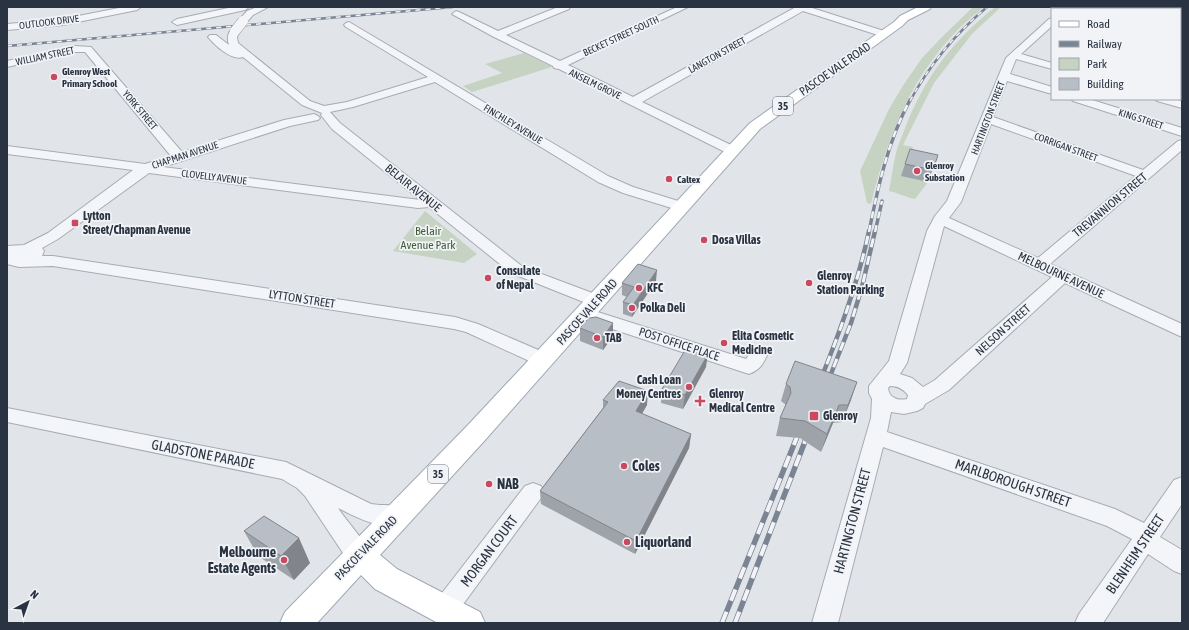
<svg xmlns="http://www.w3.org/2000/svg" width="1189" height="630" viewBox="0 0 1189 630" font-family="'Asap Condensed',sans-serif">
	<rect width="100%" height="100%" fill="#e1e5e9"/>
	<!-- green -->
	<path fill="#c7d3c2" d="M 973,7 L 984,7 C 919,57 890,126 871,204 L 867,203 L 860,171 L 889,109 L 904,84 L 922,58 L 944,35 Z
		M 995,7 L 1001,7 L 972,34 L 934,83 L 903,145 L 913,147 L 907,161 L 928,182 L 915,199 C 905,197 898,193 889,191 C 892,177 893,163 897,149 C 900,140 904,132 907,123 C 928,73 953,41 995,7 Z
		M 524,53 L 552,67 L 472,92 L 463,86 L 502,73 L 485,64 Z
		M 425,211 L 477,254 L 464,263 L 393,251 Z"/>
	<g fill="none" stroke-linecap="round" stroke-linejoin="round">
		<defs>
			<path id="minor" d="M 124,7 L 141,7 L 137,10 L 63,25 L 7,30 L 7,24 L 63,19 Z
				M 233,7 L 249,7 L 245,10 L 177,25 L 172,22 L 177,19 Z
				M 257,7 L 268,7 L 253,15 L 246,23 L 240,23 L 238,21 L 247,11 Z
				M 558,7 L 570,7 L 569,9 L 506,35 L 560,61 L 677,7 L 688,7 L 568,65 L 633,97 L 796,7 L 809,7 L 887,32 L 889,34 L 887,36 L 881,36 L 803,11 L 642,102 L 731,145 L 738,147 L 740,150 L 738,153 L 734,154 L 723,151 L 559,69 L 554,68 L 553,66 L 494,37 L 452,14 L 456,11 L 459,12 L 498,31 Z
				M 1067,7 L 1082,7 L 1083,9 L 1068,9 Z
				M 1052,18 L 1052,26 L 1021,54 L 1052,63 L 1052,69 L 1016,59 L 1010,74 L 1052,87 L 1052,94 L 1007,81 L 993,117 L 1143,170 L 1178,141 L 1182,140 L 1182,150 L 1050,264 L 1182,324 L 1182,337 L 1065,283 L 949,390 L 925,404 L 923,408 L 917,411 L 904,414 L 891,412 L 887,432 L 1115,509 L 1144,523 L 1174,480 L 1182,477 L 1182,504 L 1160,537 L 1182,550 L 1182,574 L 1174,571 L 1148,554 L 1103,623 L 1075,623 L 1079,614 L 1132,539 L 1107,526 L 883,447 L 838,623 L 812,623 L 871,418 L 872,399 L 869,393 L 869,386 L 889,361 L 927,231 L 935,216 L 947,201 L 1006,58 L 1049,19 ZM 991,124 L 1136,176 L 1038,258 L 949,218 L 961,202 ZM 944,226 L 1052,277 L 935,380 L 923,387 L 912,378 L 900,374 L 907,363 ZM 890,386 C 898,386 903,389 908,395 L 907,399 C 898,401 889,398 888,388 Z
				M 349,22 L 608,176 L 633,187 L 688,204 L 690,207 L 688,210 L 683,211 L 678,210 L 623,193 L 598,182 L 435,82 L 353,107 L 330,112 L 340,123 L 523,267 L 603,297 L 605,301 L 603,305 L 597,306 L 591,305 L 511,273 L 429,207 L 418,208 L 149,173 L 58,239 L 42,248 L 44,251 L 42,256 L 53,256 L 455,317 L 478,324 L 550,355 L 553,360 L 550,365 L 544,366 L 538,365 L 466,332 L 454,329 L 53,266 L 19,267 L 7,264 L 7,246 L 24,245 L 48,233 L 133,170 L 7,154 L 7,146 L 145,164 L 171,156 L 85,52 L 75,52 L 7,67 L 7,61 L 75,46 L 91,47 L 182,152 L 284,120 L 314,114 L 318,116 L 320,118 L 318,120 L 290,126 L 163,167 L 420,200 L 332,129 L 321,115 L 322,113 L 302,105 L 243,57 C 231,61 215,45 208,37 L 210,35 L 216,35 L 229,45 C 227,39 227,30 235,28 L 238,29 L 240,31 L 237,37 L 238,43 L 310,101 L 324,106 L 347,102 L 428,77 L 346,27 L 344,25 L 346,23 Z
				M 1180,31 L 1182,32 L 1182,38 L 1180,37 Z
				M 1180,63 L 1182,63 L 1182,70 L 1180,70 Z
				M 1071,99 L 1089,99 L 1182,128 L 1182,136 L 1073,101 Z
				M 1155,99 L 1173,99 L 1182,101 L 1182,108 L 1157,101 Z
				M 585,308 L 746,359 L 753,349 L 759,347 L 765,349 L 768,353 C 764,363 760,370 749,374 L 579,318 L 577,314 L 579,310 Z
				M 7,408 L 286,462 L 371,504 C 383,506 395,504 406,508 L 409,515 L 406,522 C 381,531 360,519 338,508 C 348,523 365,541 372,556 L 368,563 L 360,567 L 352,563 L 343,553 L 305,496 L 297,488 L 282,479 L 7,422 Z
				M 533,483 L 541,486 L 544,492 L 541,498 L 453,618 L 444,622 L 435,618 L 432,610 L 435,602 L 525,486 Z"/>
			<path id="major" d="M 918,7 L 931,7 L 930,9 L 908,20 L 902,26 L 760,129 L 486,439 L 380,555 L 397,569 L 480,612 L 485,623 L 438,623 L 375,589 L 361,575 L 317,623 L 280,623 L 285,612 L 468,425 L 750,123 L 894,22 L 900,16 Z"/>
		</defs>
		<!-- minor casing -->
		<use href="#minor" stroke="#a6acb3" stroke-width="2"/>
		<!-- major casing -->
		<use href="#major" stroke="#a1a9b5" stroke-width="2"/>
		<!-- minor -->
		<use href="#minor" fill="#f4f5f8" fill-rule="evenodd"/>
		<!-- major -->
		<use href="#major" fill="#fff" fill-rule="evenodd"/>
		<defs>
			<path id="rail-far3" d="M 7,46 L 453,7
				M 910,101 C 930,64 955,34 987,7"/>
			<path id="rail-far2" d="M 869,232 C 878,186 888,141 910,100
				M 875,232 L 882,201"/>
			<path id="rail-far1" d="M 820,381 C 840,332 858,283 869,231
				M 827,384 L 851,323 L 862,287 L 875,231"/>
			<path id="rail" d="M 722,623 L 801,427
				M 735,623 L 809,431"/>
		</defs>
		<!-- rail-far3 casing -->
		<use href="#rail-far3" stroke="#7b8493" stroke-width="2.5"/>
		<!-- rail-far2 casing -->
		<use href="#rail-far2" stroke="#7b8493" stroke-width="3.5"/>
		<!-- rail-far1 casing -->
		<use href="#rail-far1" stroke="#7b8493" stroke-width="4.5"/>
		<!-- rail casing -->
		<use href="#rail" stroke="#7b8493" stroke-width="5.5"/>
		<!-- rail-far3 -->
		<use href="#rail-far3" stroke="#f1f3f7" stroke-width="1.5" stroke-dasharray="5" stroke-linecap="butt"/>
		<!-- rail-far2 -->
		<use href="#rail-far2" stroke="#f1f3f7" stroke-width="2.5" stroke-dasharray="7" stroke-linecap="butt"/>
		<!-- rail-far1 -->
		<use href="#rail-far1" stroke="#f1f3f7" stroke-width="3" stroke-dasharray="9" stroke-linecap="butt"/>
		<!-- rail -->
		<use href="#rail" stroke="#f1f3f7" stroke-width="4" stroke-dasharray="12" stroke-linecap="butt"/>
		<defs>
			<path id="minor-bridge" d="M 235,31 L 243,21"/>
		</defs>
		<!-- minor-bridge casing -->
		<use href="#minor-bridge" stroke="#a6acb3" stroke-width="11" stroke-linecap="butt"/>
		<!-- minor-bridge -->
		<use href="#minor-bridge" stroke="#f4f5f8" stroke-width="10"/>
	</g>
	<!-- wall -->
	<path fill="#9ea3aa" d="M 938,155 L 928,182 L 901,176 L 905,164 Z
		M 656,281 L 632,317 L 623,314 L 623,302 L 627,297 L 622,295 L 622,283 Z
		M 580,328 L 613,336 L 603,350 L 580,341 Z
		M 706,367 L 683,409 L 661,403 L 662,389 Z
		M 786,384 L 851,400 L 842,422 L 833,423 L 821,452 L 800,438 L 776,436 L 780,418 L 786,405 L 781,401 Z
		M 603,400 L 647,405 L 642,414 L 691,434 L 689,448 L 635,554 L 541,504 L 540,491 L 603,408 Z
		M 244,531 L 310,563 L 294,580 L 258,556 Z"/>
	<!-- shaded-wall -->
	<path fill="#81858b" d="M 657,270 L 656,281 L 632,317 L 633,305 Z
		M 613,323 L 613,336 L 603,350 L 603,337 Z
		M 708,354 L 706,367 L 683,409 L 685,395 Z
		M 857,382 L 851,400 L 842,422 L 848,405 Z
		M 648,391 L 647,405 L 635,425 L 636,411 Z
		M 839,405 L 833,423 L 821,452 L 827,434 Z
		M 691,434 L 689,448 L 635,554 L 636,541 Z
		M 299,538 L 310,563 L 294,580 L 281,556 Z"/>
	<!-- building -->
	<path fill="#b8bec6" stroke="#81858b" d="M 910,149 L 938,155 L 933,170 L 905,164 Z
		M 638,264 L 657,270 L 633,305 L 623,302 L 634,287 L 622,283 Z
		M 596,317 L 613,323 L 603,337 L 580,328 L 589,318 Z
		M 687,347 L 708,354 L 685,395 L 662,389 Z
		M 795,361 L 857,382 L 848,405 L 839,405 L 827,434 L 805,421 L 780,418 L 791,393 L 790,387 L 786,384 Z
		M 619,381 L 648,391 L 636,411 L 691,434 L 636,541 L 540,491 L 608,402 L 603,400 Z
		M 264,516 L 299,538 L 281,556 L 244,531 Z"/>
	<!-- markers -->
	<g fill="#cb4960" stroke="#f1f3f7" stroke-width="1.5">
		<circle cx="54" cy="77" r="4"/>
		<circle cx="917" cy="171" r="4"/>
		<circle cx="669" cy="179" r="4"/>
		<rect x="71" y="219" width="8" height="8" rx="2"/>
		<circle cx="704" cy="240" r="4"/>
		<circle cx="488" cy="278" r="4"/>
		<circle cx="809" cy="283" r="4"/>
		<circle cx="639" cy="288" r="4"/>
		<circle cx="632" cy="308" r="4"/>
		<circle cx="597" cy="338" r="4"/>
		<circle cx="724" cy="343" r="4"/>
		<circle cx="689" cy="387" r="4"/>
		<path d="M698 395h4v4h4v4h-4v4h-4v-4h-4v-4h4z"/>
		<rect x="809" y="411" width="10" height="10" rx="2"/>
		<circle cx="624" cy="466" r="4"/>
		<circle cx="489" cy="484" r="4"/>
		<circle cx="627" cy="542" r="4"/>
		<circle cx="284" cy="560" r="4"/>
	</g>
	<g text-anchor="middle" dominant-baseline="central" stroke-width="3.5" stroke-linejoin="round" paint-order="stroke">
		<!-- far-street labels -->
		<g font-size="10" fill="#2a3341" stroke="#f1f3f7">
			<text transform="translate(49 22) rotate(-7)">OUTLOOK DRIVE</text>
			<text transform="translate(621 36) rotate(-25)">BECKET STREET SOUTH</text>
			<text transform="translate(717 55) rotate(-29)">LANGTON STREET</text>
			<text transform="translate(45 56) rotate(-12)">WILLIAM STREET</text>
			<text transform="translate(595 84) rotate(26)">ANSELM GROVE</text>
			<text transform="translate(140 110) rotate(50)">YORK STREET</text>
			<text transform="translate(988 118) rotate(-69)">HARTINGTON STREET</text>
			<text transform="translate(1141 119) rotate(18)">KING STREET</text>
			<text transform="translate(513 124) rotate(31)">FINCHLEY AVENUE</text>
			<text transform="translate(1066 147) rotate(20)">CORRIGAN STREET</text>
			<text transform="translate(185 155) rotate(-18)">CHAPMAN AVENUE</text>
			<text transform="translate(214 177) rotate(7)">CLOVELLY AVENUE</text>
		</g>
		<!-- far-poi labels -->
		<g font-size="10" font-weight="bold" fill="#2a3341" stroke="#f1f3f7" text-anchor="start">
			<text x="62" y="71">Glenroy West<tspan x="62" dy="12">Primary School</tspan></text>
			<text x="925" y="165">Glenroy<tspan x="925" dy="12">Substation</tspan></text>
			<text x="677" y="179">Caltex</text>
		</g>
		<!-- shield labels -->
		<g fill="#f1f3f7" stroke="#666d78" stroke-width="1">
			<rect x="773" y="97" width="20" height="18" rx="3"/>
			<rect x="428" y="465" width="20" height="18" rx="3"/>
		</g>
		<g font-size="11" font-weight="bold" fill="#2a3341">
			<text x="783" y="106">35</text>
			<text x="438" y="474">35</text>
		</g>
		<!-- street labels -->
		<g font-size="12" fill="#2a3341" stroke="#f1f3f7">
			<text transform="translate(835 69) rotate(-35)">PASCOE VALE ROAD</text>
			<text transform="translate(413 188) rotate(39)">BELAIR AVENUE</text>
			<text transform="translate(1110 205) rotate(-40)">TREVANNION STREET</text>
			<text transform="translate(1061 275) rotate(25)">MELBOURNE AVENUE</text>
			<text transform="translate(302 299) rotate(9)">LYTTON STREET</text>
			<text transform="translate(587 312) rotate(-48)">PASCOE VALE ROAD</text>
			<text transform="translate(1003 330) rotate(-42)">NELSON STREET</text>
			<text transform="translate(679 344) rotate(18)">POST OFFICE PLACE</text>
			<text transform="translate(366 548) rotate(-46)">PASCOE VALE ROAD</text>
		</g>
		<!-- poi labels -->
		<g font-size="12" font-weight="bold" fill="#2a3341" stroke="#f1f3f7" text-anchor="start">
			<text x="83" y="216">Lytton<tspan x="83" dy="14">Street/Chapman Avenue</tspan></text>
			<text x="712" y="240">Dosa Villas</text>
			<text x="496" y="271">Consulate<tspan x="496" dy="14">of Nepal</tspan></text>
			<text x="817" y="276">Glenroy<tspan x="817" dy="14">Station Parking</tspan></text>
			<text x="647" y="288">KFC</text>
			<text x="640" y="308">Polka Deli</text>
			<text x="732" y="336">Elita Cosmetic<tspan x="732" dy="14">Medicine</tspan></text>
			<text x="605" y="338">TAB</text>
			<text x="681" y="380" text-anchor="end">Cash Loan<tspan x="681" dy="14">Money Centres</tspan></text>
			<text x="709" y="394">Glenroy<tspan x="709" dy="14">Medical Centre</tspan></text>
			<text x="823" y="416">Glenroy</text>
		</g>
		<!-- park labels -->
		<g font-size="12" fill="#3f5c37" stroke="#f1f3f7">
			<text x="428" y="231">Belair<tspan x="428" dy="14">Avenue Park</tspan></text>
		</g>
		<!-- near-street labels -->
		<g font-size="14" fill="#2a3341" stroke="#f1f3f7">
			<text transform="translate(203 454) rotate(11)">GLADSTONE PARADE</text>
			<text transform="translate(1013 483) rotate(19)">MARLBOROUGH STREET</text>
			<text transform="translate(852 521) rotate(-75)">HARTINGTON STREET</text>
			<text transform="translate(489 551) rotate(-53)">MORGAN COURT</text>
			<text transform="translate(1135 554) rotate(-56)">BLENHEIM STREET</text>
		</g>
		<!-- near-poi labels -->
		<g font-size="14" font-weight="bold" fill="#2a3341" stroke="#f1f3f7" text-anchor="start">
			<text x="632" y="466">Coles</text>
			<text x="497" y="484">NAB</text>
			<text x="635" y="542">Liquorland</text>
			<text x="276" y="552" text-anchor="end">Melbourne<tspan x="276" dy="16">Estate Agents</tspan></text>
		</g>
	</g>
	<!-- border -->
	<rect width="1189" height="630" fill="none" stroke="#2a3341" stroke-width="16"/>
	<!-- legend -->
	<rect x="1051" y="8" width="130" height="92" fill="#f1f3f7" stroke="#a1a6ae"/>
	<rect x="1059" y="21" width="20" height="6" fill="#ffffff" stroke="#a1a6ae"/>
	<text x="1087" y="28" font-size="12" fill="#2a3341">Road</text>
	<rect x="1059" y="41" width="20" height="6" fill="#7b8493" stroke="#a1a6ae"/>
	<text x="1087" y="48" font-size="12" fill="#2a3341">Railway</text>
	<rect x="1059" y="58" width="20" height="12" fill="#c7d3c2" stroke="#a1a6ae"/>
	<text x="1087" y="68" font-size="12" fill="#2a3341">Park</text>
	<rect x="1059" y="78" width="20" height="12" fill="#b8bec6" stroke="#a1a6ae"/>
	<text x="1087" y="88" font-size="12" fill="#2a3341">Building</text>
	<!-- north arrow -->
	<g transform="translate(28 602) rotate(41)" stroke="#f1f3f7" stroke-width="3" paint-order="stroke">
	<path d="M0-3L7 15L0 10L-7 15Z" fill="#2a3341"/>
	<text y="-6" font-size="11" font-weight="bold" text-anchor="middle" fill="#2a3341">N</text>
	</g>
</svg>
